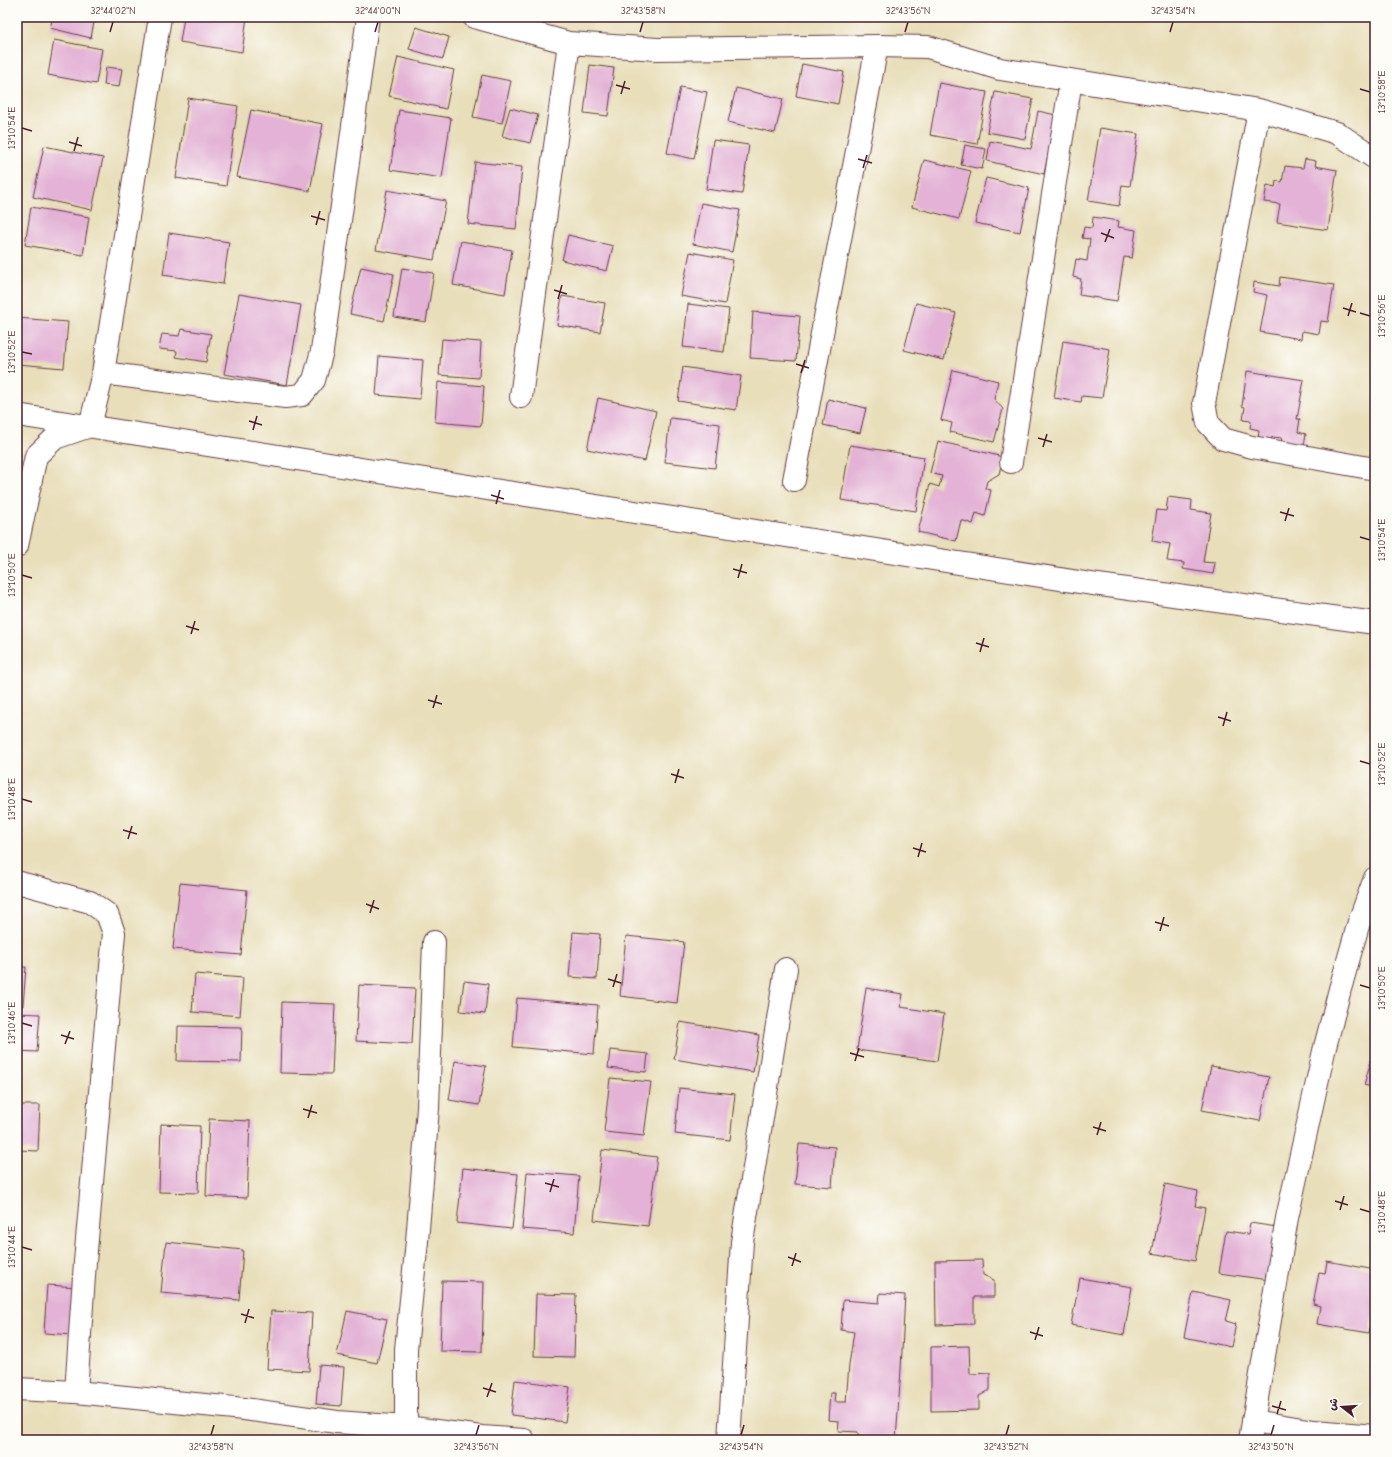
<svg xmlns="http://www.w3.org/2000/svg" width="1392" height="1457" viewBox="0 0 1392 1457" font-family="'Comic Neue','Playpen Sans Arabic',sans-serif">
	<rect width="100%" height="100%" fill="#fdfcf7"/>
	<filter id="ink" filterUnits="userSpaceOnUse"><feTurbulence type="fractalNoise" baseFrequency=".025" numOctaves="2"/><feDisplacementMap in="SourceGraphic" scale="8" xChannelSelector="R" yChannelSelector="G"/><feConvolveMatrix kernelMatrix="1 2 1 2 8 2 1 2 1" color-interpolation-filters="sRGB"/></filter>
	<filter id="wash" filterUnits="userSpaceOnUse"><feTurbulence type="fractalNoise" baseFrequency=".012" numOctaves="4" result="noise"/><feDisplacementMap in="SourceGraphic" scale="16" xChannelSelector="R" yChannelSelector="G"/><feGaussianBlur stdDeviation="0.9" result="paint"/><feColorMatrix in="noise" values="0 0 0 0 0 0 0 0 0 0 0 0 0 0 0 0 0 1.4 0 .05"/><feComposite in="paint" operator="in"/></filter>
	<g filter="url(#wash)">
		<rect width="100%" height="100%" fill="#e8deba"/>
		<g id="blocks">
			<!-- building -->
			<path fill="#e3b2d6" d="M 53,17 L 95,17 L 91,38 L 50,28 Z
				M 184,17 L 247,17 L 242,52 L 180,42 Z
				M 416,27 L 449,37 L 443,59 L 409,49 Z
				M 54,40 L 102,49 L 96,84 L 48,75 Z
				M 398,57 L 454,70 L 446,109 L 389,96 Z
				M 802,64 L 844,72 L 838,104 L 796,96 Z
				M 590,65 L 614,68 L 608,116 L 584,113 Z
				M 106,67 L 122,69 L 119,87 L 104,85 Z
				M 482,75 L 511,81 L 502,123 L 473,117 Z
				M 939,83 L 987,92 L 977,144 L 930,135 Z
				M 680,87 L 707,92 L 694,159 L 667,153 Z
				M 736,88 L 783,99 L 775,133 L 728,122 Z
				M 995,92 L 1033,99 L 1025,139 L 987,132 Z
				M 188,98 L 238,106 L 226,186 L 176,178 Z
				M 510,108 L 538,115 L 530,143 L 502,136 Z
				M 251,110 L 323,124 L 310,191 L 237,177 Z
				M 399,110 L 451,118 L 442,178 L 390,170 Z
				M 1038,111 L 1056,115 L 1044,174 L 987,161 L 990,141 L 1031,149 Z
				M 1100,128 L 1138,134 L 1130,186 L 1122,185 L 1119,206 L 1088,201 Z
				M 713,140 L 749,145 L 742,194 L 706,189 Z
				M 965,145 L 986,149 L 982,169 L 961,165 Z
				M 44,146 L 103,158 L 92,210 L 33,197 Z
				M 1305,159 L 1316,161 L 1315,166 L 1337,170 L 1328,230 L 1277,222 L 1280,204 L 1264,202 L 1267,185 L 1275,187 L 1276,181 L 1282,182 L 1285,166 L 1303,168 Z
				M 924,160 L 971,171 L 959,219 L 912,207 Z
				M 475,162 L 522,167 L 516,229 L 468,224 Z
				M 986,178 L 1029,188 L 1020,232 L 975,223 Z
				M 387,190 L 446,201 L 434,260 L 376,250 Z
				M 701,203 L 740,210 L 732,252 L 693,244 Z
				M 31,207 L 89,217 L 83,255 L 25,245 Z
				M 1093,217 L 1119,221 L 1118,227 L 1136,230 L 1132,258 L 1124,257 L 1117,301 L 1079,295 L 1081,279 L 1073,277 L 1076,259 L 1087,261 L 1090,239 L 1082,238 L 1084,227 L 1092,228 Z
				M 169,233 L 229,242 L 223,284 L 163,275 Z
				M 568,235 L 613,246 L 607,271 L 562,260 Z
				M 461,241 L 512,250 L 505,294 L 453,285 Z
				M 690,252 L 733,260 L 725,304 L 681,296 Z
				M 361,267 L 394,274 L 384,321 L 350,314 Z
				M 402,268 L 434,273 L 426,322 L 394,317 Z
				M 1280,277 L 1334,285 L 1328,322 L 1321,321 L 1319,334 L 1302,331 L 1301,339 L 1260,332 L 1267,295 L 1253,292 L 1254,282 L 1279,286 Z
				M 239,294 L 301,305 L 287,385 L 224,374 Z
				M 562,296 L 605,303 L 600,332 L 557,325 Z
				M 916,303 L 956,313 L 944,360 L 904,350 Z
				M 688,304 L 729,309 L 724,352 L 683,347 Z
				M 753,312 L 800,316 L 796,361 L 750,358 Z
				M 17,318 L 68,322 L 64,368 L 17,364 Z
				M 181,329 L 211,334 L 206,362 L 176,357 L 177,351 L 159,349 L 162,334 L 179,336 Z
				M 442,339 L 481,342 L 479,378 L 439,375 Z
				M 1063,341 L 1110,349 L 1102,398 L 1082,396 L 1081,402 L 1054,398 Z
				M 379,356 L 423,360 L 420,399 L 376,395 Z
				M 683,367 L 741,376 L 736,410 L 678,401 Z
				M 953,370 L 998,381 L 994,399 L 1003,409 L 994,442 L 950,432 L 952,423 L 941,420 Z
				M 1247,371 L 1304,380 L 1297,419 L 1300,419 L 1298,432 L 1306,434 L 1303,451 L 1280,448 L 1282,438 L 1272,437 L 1271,442 L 1258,440 L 1259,430 L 1250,428 L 1251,421 L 1243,420 L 1245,407 L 1242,406 Z
				M 438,382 L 484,386 L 481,426 L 435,422 Z
				M 598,398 L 656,411 L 645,461 L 587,449 Z
				M 828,399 L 866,408 L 860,433 L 823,425 Z
				M 670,418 L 720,424 L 715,468 L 665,462 Z
				M 938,441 L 1003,457 L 999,474 L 987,481 L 985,489 L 991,490 L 985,516 L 976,513 L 973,524 L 961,520 L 956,541 L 918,532 L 930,484 L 939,487 L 942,476 L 930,473 Z
				M 850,445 L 924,457 L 916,511 L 841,500 Z
				M 1168,497 L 1192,500 L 1191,510 L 1211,513 L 1203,562 L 1215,563 L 1213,574 L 1183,569 L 1184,563 L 1167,561 L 1170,544 L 1152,541 L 1157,510 L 1166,511 Z
				M 180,883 L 247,890 L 241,955 L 173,949 Z
				M 573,932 L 600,934 L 597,979 L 569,977 Z
				M 626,936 L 684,942 L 677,1003 L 620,996 Z
				M 17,967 L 26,967 L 23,1006 L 17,1005 Z
				M 195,974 L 243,978 L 240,1016 L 192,1012 Z
				M 464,981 L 488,984 L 485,1014 L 460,1011 Z
				M 359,985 L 415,988 L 412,1044 L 356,1041 Z
				M 866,988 L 903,994 L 901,1007 L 944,1014 L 937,1061 L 857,1050 Z
				M 517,998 L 598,1005 L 594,1054 L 513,1047 Z
				M 282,1002 L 335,1004 L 332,1074 L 280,1073 Z
				M 17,1013 L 40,1014 L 37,1052 L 17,1051 Z
				M 680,1022 L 759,1035 L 753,1072 L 674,1059 Z
				M 178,1026 L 242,1027 L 241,1062 L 177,1061 Z
				M 1375,1047 L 1375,1088 L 1364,1085 Z
				M 610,1050 L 648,1054 L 646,1072 L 608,1068 Z
				M 455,1061 L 486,1066 L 479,1105 L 449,1100 Z
				M 1211,1066 L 1269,1077 L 1260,1121 L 1202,1110 Z
				M 610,1078 L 651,1082 L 644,1136 L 604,1132 Z
				M 679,1088 L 735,1094 L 730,1140 L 675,1134 Z
				M 17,1105 L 40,1105 L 38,1151 L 17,1150 Z
				M 209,1119 L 250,1121 L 247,1198 L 206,1196 Z
				M 161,1124 L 200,1126 L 198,1193 L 159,1192 Z
				M 799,1144 L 835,1147 L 832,1187 L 795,1184 Z
				M 602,1150 L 657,1157 L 648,1226 L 594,1220 Z
				M 463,1168 L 518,1174 L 512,1229 L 457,1223 Z
				M 527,1172 L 579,1176 L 574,1233 L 522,1229 Z
				M 1165,1184 L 1198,1191 L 1195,1206 L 1205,1208 L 1195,1261 L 1152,1253 Z
				M 1250,1223 L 1277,1227 L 1269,1280 L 1219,1273 L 1226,1231 L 1248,1234 Z
				M 166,1242 L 243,1250 L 239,1300 L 161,1293 Z
				M 982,1260 L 983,1275 L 994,1280 L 994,1297 L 974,1297 L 974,1324 L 936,1325 L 935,1261 Z
				M 1327,1261 L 1375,1270 L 1375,1313 L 1373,1312 L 1369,1333 L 1317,1324 L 1320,1306 L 1313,1304 L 1319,1273 L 1325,1274 Z
				M 1080,1278 L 1132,1287 L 1124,1335 L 1071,1325 Z
				M 442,1281 L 484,1282 L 482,1352 L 440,1351 Z
				M 47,1285 L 77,1287 L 74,1335 L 44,1333 Z
				M 1193,1292 L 1231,1300 L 1226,1321 L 1236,1324 L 1231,1347 L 1184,1337 Z
				M 880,1293 L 905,1295 L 901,1369 L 896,1440 L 858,1440 L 858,1432 L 838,1431 L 839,1421 L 828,1420 L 830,1393 L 835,1393 L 834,1402 L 846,1402 L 849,1365 L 854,1332 L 841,1330 L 843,1300 L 879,1303 Z
				M 536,1294 L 576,1295 L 574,1357 L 534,1356 Z
				M 271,1311 L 312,1313 L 309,1371 L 267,1369 Z
				M 347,1311 L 387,1319 L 377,1363 L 337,1355 Z
				M 969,1346 L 970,1374 L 990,1373 L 990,1390 L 979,1396 L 979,1410 L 931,1411 L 931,1347 Z
				M 319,1365 L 344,1367 L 341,1406 L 316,1404 Z
				M 515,1380 L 570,1387 L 565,1422 L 511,1415 Z"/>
		</g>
	</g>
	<g filter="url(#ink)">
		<use href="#blocks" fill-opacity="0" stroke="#623c40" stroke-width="1"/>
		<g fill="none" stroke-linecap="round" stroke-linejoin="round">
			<defs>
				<path id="minor" d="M 474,17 L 569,43 L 657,49 L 877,46 L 928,47 L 1000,69 L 1259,110 L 1337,133 L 1375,158
					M 1259,110 L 1204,403 L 1208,423 L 1223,439 L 1252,447 L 1375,469
					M 103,373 L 285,397 L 302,395 L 314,380 L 322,351 L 368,17
					M 521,397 L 569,43
					M 17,415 L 1092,584 L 1375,623
					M 1011,462 L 1071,80
					M 794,480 L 877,46
					M 17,546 L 36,456 L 55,438 L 90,426 L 103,373 L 160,17
					M 17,882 L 90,902 L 107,914 L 114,933 L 85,1262 L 76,1392
					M 1253,1421 L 1314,1431 L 1375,1436
					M 406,1427 L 406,1349 L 417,1241 L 428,1108 L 434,942
					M 729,1440 L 742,1242 L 786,969"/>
				<path id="secondary" d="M 17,1389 L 76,1392 L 244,1409 L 337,1422 L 406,1427 L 482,1437 L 524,1440
					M 1250,1440 L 1287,1218 L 1324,1051 L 1340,989 L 1359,922 L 1375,878"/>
			</defs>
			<!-- minor casing -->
			<use href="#minor" stroke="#623c40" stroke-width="24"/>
			<!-- secondary casing -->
			<use href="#secondary" stroke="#623c40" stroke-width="24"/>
			<!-- minor -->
			<use href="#minor" stroke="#fff" stroke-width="22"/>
			<!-- secondary -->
			<use href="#secondary" stroke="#fff" stroke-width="22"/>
		</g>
	</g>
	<!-- ticks -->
	<path fill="none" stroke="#4a1f2b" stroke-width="1.5" d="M 110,32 L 113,22M 375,32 L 378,22M 640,32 L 643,22M 905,32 L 908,22M 1170,32 L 1173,22M 616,85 L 630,89M 1360,89 L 1370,92M 621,94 L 625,81M 22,128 L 32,131M 69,142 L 82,146M 74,151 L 78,137M 858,159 L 872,163M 863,168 L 867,155M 311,216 L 325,220M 316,225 L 320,211M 1101,233 L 1114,238M 1105,242 L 1110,229M 554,290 L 567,294M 558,299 L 562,285M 1343,308 L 1356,312M 1360,313 L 1370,316M 1348,316 L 1352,303M 22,352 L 32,354M 796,364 L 809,368M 801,373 L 805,360M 249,421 L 262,425M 253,430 L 257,416M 1038,438 L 1052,442M 1043,447 L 1047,434M 491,495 L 504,499M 496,504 L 500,490M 1280,512 L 1294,516M 1285,521 L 1289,508M 1360,537 L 1370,540M 733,569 L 747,573M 22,575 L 32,578M 738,578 L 742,564M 186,626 L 199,630M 191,634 L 195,621M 976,643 L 989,647M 980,652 L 984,638M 428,700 L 442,704M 433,708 L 437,695M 1218,717 L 1231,721M 1223,726 L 1227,712M 1360,761 L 1370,764M 671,774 L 684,778M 675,783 L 679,769M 22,799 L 32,802M 123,830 L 137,834M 128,839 L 132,826M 913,848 L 926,852M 918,857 L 922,843M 366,904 L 379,909M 370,913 L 374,900M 1155,922 L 1169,926M 1160,931 L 1164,917M 608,979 L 621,983M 1360,985 L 1370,988M 613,987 L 617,974M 22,1023 L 32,1026M 61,1035 L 74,1039M 65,1044 L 70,1031M 850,1053 L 864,1057M 855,1061 L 859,1048M 303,1109 L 317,1113M 308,1118 L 312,1105M 1093,1127 L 1106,1131M 1097,1135 L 1101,1122M 545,1183 L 559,1187M 550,1192 L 554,1179M 1335,1201 L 1348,1205M 1360,1209 L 1370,1212M 1340,1210 L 1344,1196M 22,1247 L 32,1250M 788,1257 L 801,1262M 792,1266 L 796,1253M 241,1314 L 254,1318M 245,1323 L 249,1309M 1030,1332 L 1043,1336M 1035,1340 L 1039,1327M 483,1388 L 496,1392M 487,1397 L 492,1383M 1272,1406 L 1286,1410M 1277,1414 L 1281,1401M 211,1435 L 214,1425M 476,1435 L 479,1425M 741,1435 L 744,1425M 1006,1435 L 1009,1425M 1271,1435 L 1274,1425"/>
	<!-- margin -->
	<rect width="1392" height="1457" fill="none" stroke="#fdfcf7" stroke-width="44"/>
	<!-- north arrow -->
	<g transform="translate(1342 1407) rotate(287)" stroke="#fdfcf7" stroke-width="3" paint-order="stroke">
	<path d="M0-3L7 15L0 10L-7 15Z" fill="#4a1f2b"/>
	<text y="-6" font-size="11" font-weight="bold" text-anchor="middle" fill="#4a1f2b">ش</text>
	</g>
	<rect x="22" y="22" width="1348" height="1413" fill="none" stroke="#4a1f2b" stroke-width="1.5"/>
	<g font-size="10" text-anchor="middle" fill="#4a1f2b">
		<text x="113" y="14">32°44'02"N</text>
		<text x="378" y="14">32°44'00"N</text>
		<text x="643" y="14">32°43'58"N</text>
		<text x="908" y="14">32°43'56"N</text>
		<text x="1173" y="14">32°43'54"N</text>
		<text transform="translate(1381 92) rotate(-90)" y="4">13°10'58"E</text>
		<text transform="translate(11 128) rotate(-90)" y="4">13°10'54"E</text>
		<text transform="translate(1381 316) rotate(-90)" y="4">13°10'56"E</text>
		<text transform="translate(11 352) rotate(-90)" y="4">13°10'52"E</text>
		<text transform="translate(1381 540) rotate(-90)" y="4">13°10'54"E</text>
		<text transform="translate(11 575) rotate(-90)" y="4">13°10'50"E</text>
		<text transform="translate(1381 764) rotate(-90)" y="4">13°10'52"E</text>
		<text transform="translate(11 799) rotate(-90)" y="4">13°10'48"E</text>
		<text transform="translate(1381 988) rotate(-90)" y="4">13°10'50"E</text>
		<text transform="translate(11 1023) rotate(-90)" y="4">13°10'46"E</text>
		<text transform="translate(1381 1212) rotate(-90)" y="4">13°10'48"E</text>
		<text transform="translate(11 1247) rotate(-90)" y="4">13°10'44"E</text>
		<text x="211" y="1450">32°43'58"N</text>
		<text x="476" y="1450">32°43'56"N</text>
		<text x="741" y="1450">32°43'54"N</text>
		<text x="1006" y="1450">32°43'52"N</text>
		<text x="1271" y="1450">32°43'50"N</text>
	</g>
</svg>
